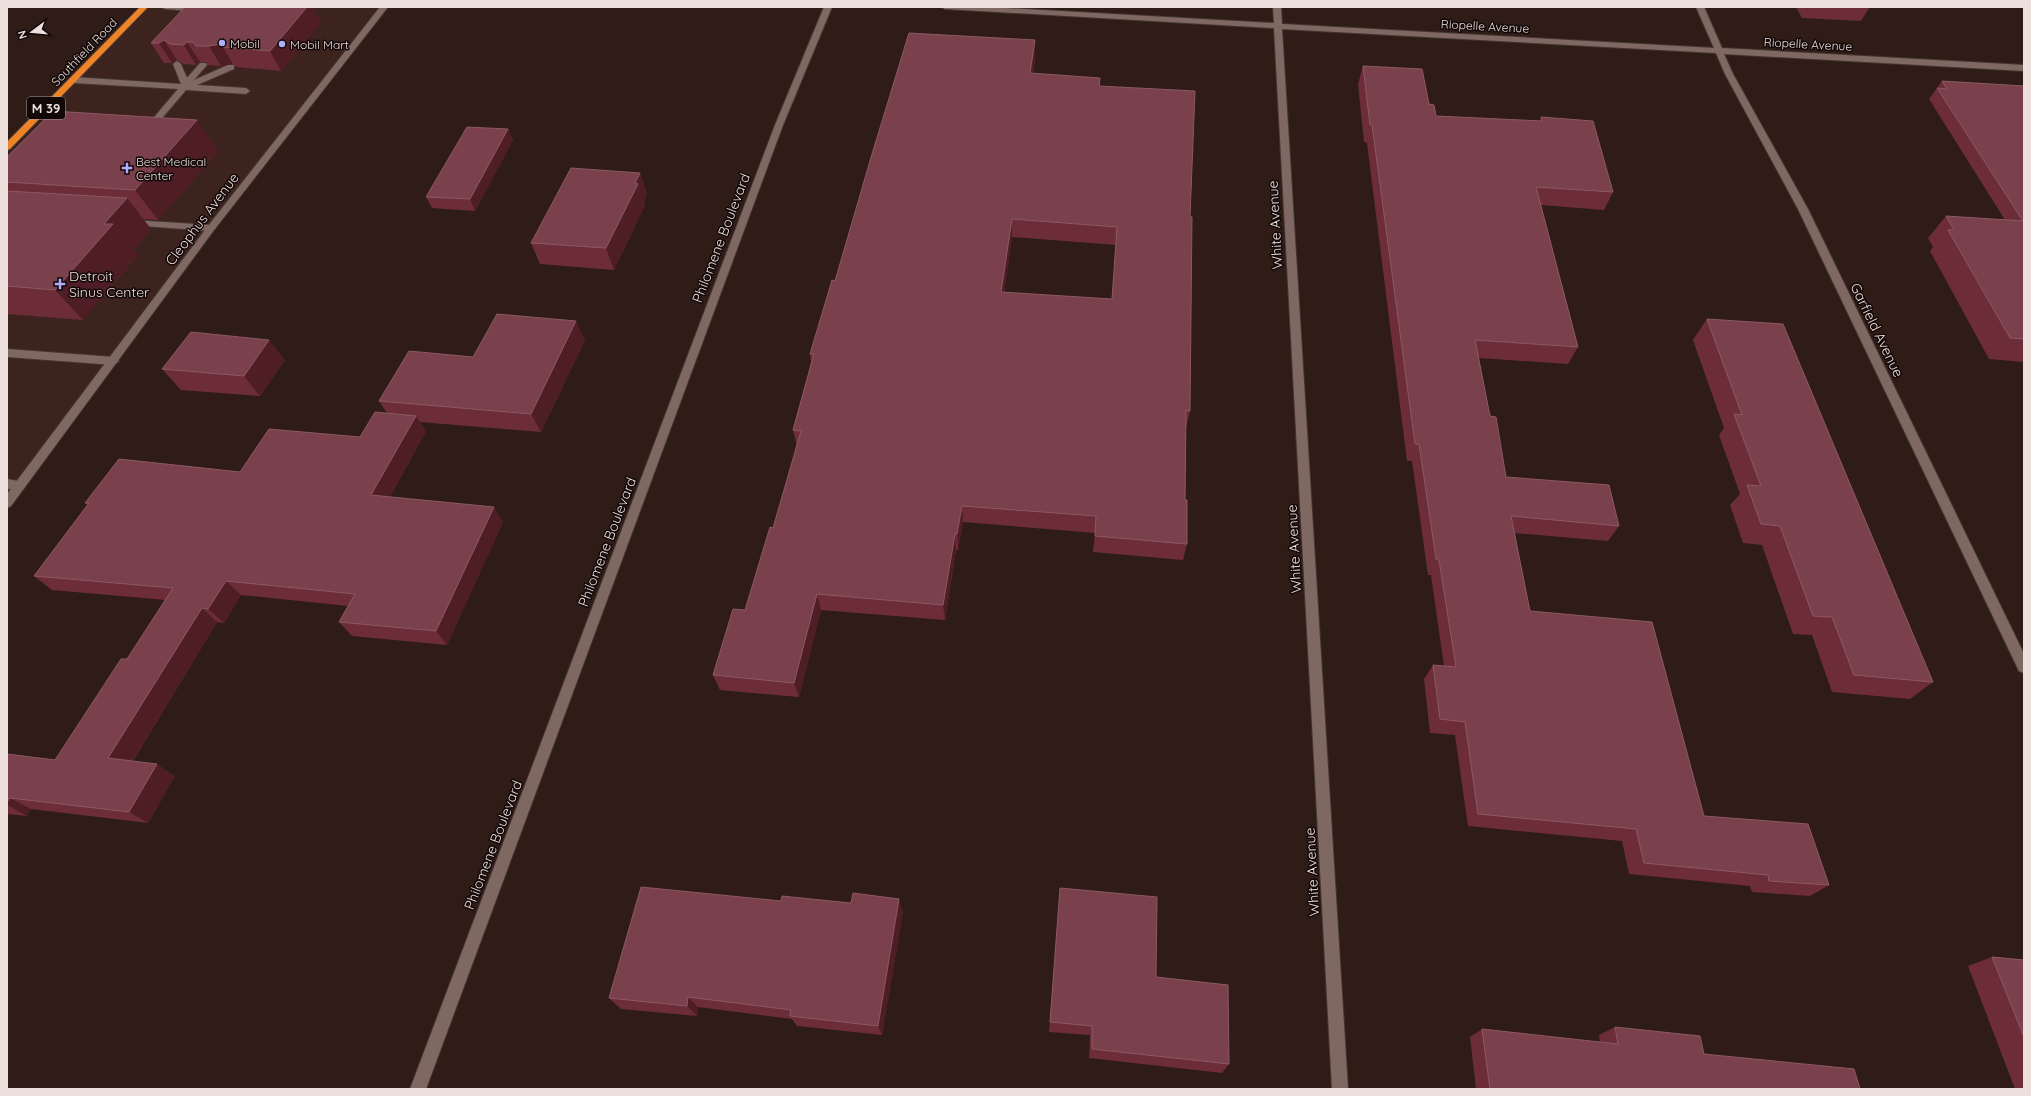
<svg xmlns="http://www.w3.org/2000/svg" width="2031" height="1096" viewBox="0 0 2031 1096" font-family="Quicksand,sans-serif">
	<rect width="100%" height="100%" fill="#2f1c17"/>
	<!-- built -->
	<path fill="#3c231d" d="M 144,7 L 384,7 L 7,503 L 7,147 Z"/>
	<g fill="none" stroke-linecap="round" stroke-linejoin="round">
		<defs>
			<path id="lane" d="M 161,7 L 230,7 C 222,14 178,10 165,9 Z
				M 177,61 L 181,64 L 187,78 L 200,63 L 206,63 L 207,65 L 194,80 L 228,65 L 234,65 L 234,69 L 197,85 L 246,88 L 250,91 L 246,94 L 186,90 L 157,124 L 154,125 L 150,122 L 178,89 L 73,83 L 69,80 L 73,77 L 181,84 L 173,64 Z
				M 132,220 L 211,225 L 216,228 L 211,231 L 129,225 L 127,223 Z
				M 7,349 L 114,357 L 119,361 L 114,365 L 7,357 Z
				M 7,479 L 24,482 L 26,485 L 24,488 L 7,489 Z"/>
			<path id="street" d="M 380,7 L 388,7 L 214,230 L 11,506 L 7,508 L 7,494 L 208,226 Z
				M 824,7 L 832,7 L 783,125 L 426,1089 L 410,1089 L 775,125 Z
				M 941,7 L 987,7 L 1274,23 L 1273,7 L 1281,7 L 1282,24 L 1714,48 L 1696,7 L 1704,7 L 1722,48 L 2024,65 L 2024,71 L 1724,54 L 1733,74 L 1808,209 L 2024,654 L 2024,673 L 2019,671 L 1798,209 L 1725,74 L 1716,53 L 1282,29 L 1348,1089 L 1332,1089 L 1274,28 L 945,9 Z"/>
			<path id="highway" d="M 140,7 L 148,7 L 10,149 L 7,150 L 7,142 Z"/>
		</defs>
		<!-- lane casing -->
		<use href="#lane" stroke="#453634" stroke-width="2"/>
		<!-- street casing -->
		<use href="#street" stroke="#453634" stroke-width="2"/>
		<!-- highway casing -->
		<use href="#highway" stroke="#453634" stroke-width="2"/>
		<!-- lane -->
		<use href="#lane" fill="#806862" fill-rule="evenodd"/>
		<!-- street -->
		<use href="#street" fill="#806862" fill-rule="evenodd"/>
		<!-- highway -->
		<use href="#highway" fill="#ee8328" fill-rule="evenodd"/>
	</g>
	<!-- wall -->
	<path fill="#6c2d39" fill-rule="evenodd" d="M 185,7 L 313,7 L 321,23 L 281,71 L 236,67 L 233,64 L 221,66 L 208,65 L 206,62 L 200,62 L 196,65 L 183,64 L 177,60 L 172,63 L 164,63 L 151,43 Z
		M 1796,7 L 1870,7 L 1861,21 L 1802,18 Z
		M 1035,40 L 1035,58 L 1033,74 L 1100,78 L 1100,86 L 1190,217 L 1190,411 L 1186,428 L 1185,500 L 1187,544 L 1183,560 L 1093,552 L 1095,533 L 963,522 L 958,550 L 956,550 L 945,620 L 821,610 L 799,697 L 720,690 L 713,675 L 745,610 L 773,528 L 797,447 L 793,430 L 811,362 L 810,354 L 835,281 ZM 1012,237 L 1116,245 L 1112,299 L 1004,292 Z
		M 1363,66 L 1429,104 L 1436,116 L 1540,121 L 1541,117 L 1613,192 L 1604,210 L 1541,205 L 1578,347 L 1568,364 L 1479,358 L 1490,416 L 1506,477 L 1619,526 L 1608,541 L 1514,533 L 1530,611 L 1704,816 L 1829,885 L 1810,896 L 1752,892 L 1750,886 L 1629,874 L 1622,841 L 1468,826 L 1455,735 L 1430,733 L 1424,679 L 1433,665 L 1444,666 L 1431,575 L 1428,575 L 1412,461 L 1407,461 L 1367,143 L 1364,142 L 1358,84 Z
		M 1942,81 L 2024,86 L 2024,362 L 1989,359 L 1930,251 L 1933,247 L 1928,238 L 1946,216 L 2005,220 L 1929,99 Z
		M 508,129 L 513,140 L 475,211 L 432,208 L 426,197 Z
		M 218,151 L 158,220 L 143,219 L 151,229 L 133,249 L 138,255 L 83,320 L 7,314 L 7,157 Z
		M 640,173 L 647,194 L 644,200 L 645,205 L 614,270 L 540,264 L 531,243 Z
		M 1707,319 L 1933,682 L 1910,699 L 1832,692 L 1812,635 L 1793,634 L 1762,545 L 1743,543 L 1730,505 L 1740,494 L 1719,435 L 1724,428 L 1693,340 Z
		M 585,340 L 541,432 L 420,422 L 426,431 L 390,497 L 503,522 L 447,645 L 352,636 L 339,622 L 348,606 L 241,595 L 224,623 L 217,622 L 133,761 L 175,776 L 148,823 L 31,809 L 27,816 L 7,814 L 7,754 L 55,760 L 127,659 L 166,600 L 52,590 L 34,576 L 88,505 L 85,503 L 240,472 L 360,437 L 387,413 L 379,401 L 473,357 Z
		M 285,360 L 260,396 L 181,390 L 162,369 Z
		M 781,901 L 903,911 L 882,1035 L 797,1026 L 792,1019 L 698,1007 L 697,1016 L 621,1009 L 609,998 Z
		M 1059,901 L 1156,977 L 1229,1064 L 1222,1073 L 1089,1058 L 1090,1035 L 1049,1032 Z
		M 1992,957 L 2024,960 L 2024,1089 L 2015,1089 L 1968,966 Z
		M 1615,1027 L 1704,1054 L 1860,1089 L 1476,1089 L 1470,1037 L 1482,1029 L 1600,1042 L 1599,1035 Z"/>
	<!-- shaded-wall -->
	<path fill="#4e1e24" d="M 307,7 L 313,7 L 321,23 L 281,71 L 270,51 Z
		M 164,40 L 177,60 L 172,63 L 159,43 Z
		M 1035,40 L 1035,58 L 1030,92 L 1030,73 Z
		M 187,42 L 200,62 L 196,65 L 184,45 Z
		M 222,44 L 223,47 L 233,64 L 221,66 L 209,46 Z
		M 197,120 L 218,151 L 158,220 L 135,190 Z
		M 508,129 L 513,140 L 475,211 L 470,199 Z
		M 640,173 L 647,194 L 644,200 L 645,205 L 614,270 L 606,248 Z
		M 127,198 L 151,229 L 133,249 L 138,255 L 83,320 L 55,290 L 104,224 Z
		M 1012,219 L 1012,237 L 1002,309 L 1001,292 Z
		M 576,321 L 585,340 L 541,432 L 531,414 Z
		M 269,340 L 285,360 L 260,396 L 244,376 Z
		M 416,416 L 426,431 L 383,510 L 371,495 Z
		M 962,506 L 963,522 L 958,550 L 957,534 Z
		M 494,507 L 503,522 L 447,645 L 436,631 Z
		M 955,534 L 956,550 L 945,620 L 943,605 Z
		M 226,581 L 241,595 L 224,623 L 208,609 Z
		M 817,594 L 821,610 L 799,697 L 794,683 Z
		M 202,608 L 217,622 L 127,770 L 108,758 Z
		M 157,764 L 175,776 L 148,823 L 129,812 Z
		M 10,798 L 31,809 L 27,816 L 7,805 L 7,802 Z
		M 899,899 L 903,911 L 882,1035 L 878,1026 Z
		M 688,997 L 698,1007 L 697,1016 L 687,1006 Z"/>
	<!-- building -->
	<path fill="#7a404b" stroke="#8c5962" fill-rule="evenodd" d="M 185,7 L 307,7 L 270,51 L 223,47 L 222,44 L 209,46 L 196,46 L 193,42 L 187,42 L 184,45 L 170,44 L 164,40 L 159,43 L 151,43 Z
		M 909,33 L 1035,40 L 1030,73 L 1100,78 L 1099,86 L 1195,91 L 1190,217 L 1192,217 L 1190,411 L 1186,410 L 1185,500 L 1187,500 L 1187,544 L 1095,536 L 1096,516 L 962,506 L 957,534 L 955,534 L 943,605 L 817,594 L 794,683 L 713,675 L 733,609 L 745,610 L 770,527 L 773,528 L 801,431 L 793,430 L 814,354 L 810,354 L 832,280 L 835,281 L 872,154 ZM 1012,219 L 1117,227 L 1112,299 L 1001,292 Z
		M 1363,66 L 1422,69 L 1429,104 L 1434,105 L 1436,116 L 1542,121 L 1541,117 L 1593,121 L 1613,192 L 1536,187 L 1578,347 L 1475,340 L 1490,416 L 1496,417 L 1506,477 L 1609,485 L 1619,526 L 1511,516 L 1530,611 L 1652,622 L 1704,816 L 1808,824 L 1829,885 L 1769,881 L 1768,875 L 1644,863 L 1636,829 L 1478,814 L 1465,722 L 1440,719 L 1433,665 L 1456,667 L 1439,560 L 1436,559 L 1419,444 L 1415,444 L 1372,125 L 1370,125 Z
		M 1942,81 L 2024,86 L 2024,221 L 2023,221 L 1937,88 L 1947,89 Z
		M 53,111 L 197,120 L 135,190 L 7,182 L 7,157 Z
		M 467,127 L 508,129 L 470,199 L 426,197 Z
		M 571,168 L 640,173 L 635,183 L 638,184 L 606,248 L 531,243 Z
		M 7,191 L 127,198 L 104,224 L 113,224 L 55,290 L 7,286 Z
		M 1946,216 L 2024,221 L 2024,339 L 2010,338 L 1948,230 L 1954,230 Z
		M 497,314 L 576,321 L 531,414 L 379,401 L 409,351 L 473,357 Z
		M 1707,319 L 1783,324 L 1933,682 L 1854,675 L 1832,617 L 1813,616 L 1780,526 L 1761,524 L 1747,485 L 1761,486 L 1734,414 L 1742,415 Z
		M 191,332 L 269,340 L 244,376 L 162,369 Z
		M 375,412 L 416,416 L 371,495 L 494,507 L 436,631 L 339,622 L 355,594 L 226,581 L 208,609 L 202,608 L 108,758 L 157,764 L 129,812 L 10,798 L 7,802 L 7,754 L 55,760 L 121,659 L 127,659 L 173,588 L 34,576 L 89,503 L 85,503 L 119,459 L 240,472 L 269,429 L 360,437 Z
		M 641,887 L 781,901 L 782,896 L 851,903 L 853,893 L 899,899 L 878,1026 L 790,1016 L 791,1010 L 688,997 L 687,1006 L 609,998 Z
		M 1060,888 L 1157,897 L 1156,977 L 1228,985 L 1229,1064 L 1092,1049 L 1092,1026 L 1050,1022 Z
		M 1992,957 L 2024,960 L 2024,1037 Z
		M 1615,1027 L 1700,1036 L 1704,1054 L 1854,1069 L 1860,1089 L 1490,1089 L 1482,1029 L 1618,1044 Z"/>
	<!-- markers -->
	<g fill="#b1adfa" stroke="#110807" stroke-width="1.5">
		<circle cx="222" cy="43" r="4"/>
		<circle cx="282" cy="44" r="4"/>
		<path d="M125 162h4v4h4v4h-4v4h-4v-4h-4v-4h4z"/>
		<path d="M58 278h4v4h4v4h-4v4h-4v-4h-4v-4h4z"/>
	</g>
	<g text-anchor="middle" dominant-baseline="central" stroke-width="3" stroke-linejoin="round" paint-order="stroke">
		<!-- far-street labels -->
		<g font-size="12" fill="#eddfdc" stroke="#110807">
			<text transform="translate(1485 26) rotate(3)">Riopelle Avenue</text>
			<text transform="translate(1808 44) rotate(3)">Riopelle Avenue</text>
			<text transform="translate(84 52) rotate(-46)">Southfield Road</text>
		</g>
		<!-- far-poi labels -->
		<g font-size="12" fill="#eddfdc" stroke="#110807" text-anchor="start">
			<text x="230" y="43">Mobil</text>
			<text x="290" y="44">Mobil Mart</text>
			<text x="136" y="161">Best Medical<tspan x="136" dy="14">Center</tspan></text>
		</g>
		<!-- shield labels -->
		<rect fill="#110807" stroke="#ab9e9c" stroke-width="1" x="27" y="97" width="38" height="22" rx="3"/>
		<g font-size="13" font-weight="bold" fill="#eddfdc">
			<text x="46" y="108">M 39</text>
		</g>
		<!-- street labels -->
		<g font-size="14" fill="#eddfdc" stroke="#110807">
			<text transform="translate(202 219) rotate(-53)">Cleophus Avenue</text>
			<text transform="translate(1275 225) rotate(-93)">White Avenue</text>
			<text transform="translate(721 238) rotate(-69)">Philomene Boulevard</text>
			<text transform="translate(1877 330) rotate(64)">Garfield Avenue</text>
			<text transform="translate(607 542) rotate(-69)">Philomene Boulevard</text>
			<text transform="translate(1294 549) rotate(-93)">White Avenue</text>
			<text transform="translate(493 845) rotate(-69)">Philomene Boulevard</text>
			<text transform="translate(1312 872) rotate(-93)">White Avenue</text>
		</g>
		<!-- poi labels -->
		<g font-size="14" fill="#eddfdc" stroke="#110807" text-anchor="start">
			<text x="69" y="276">Detroit<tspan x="69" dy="16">Sinus Center</tspan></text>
		</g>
	</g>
	<!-- border -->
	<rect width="2031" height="1096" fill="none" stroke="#eddfdc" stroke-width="16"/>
	<!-- north arrow -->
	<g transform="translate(32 32) rotate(254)" stroke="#110807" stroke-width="3" paint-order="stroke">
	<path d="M0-3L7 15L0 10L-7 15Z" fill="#eddfdc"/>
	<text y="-6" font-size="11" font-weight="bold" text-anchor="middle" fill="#eddfdc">N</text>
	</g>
</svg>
